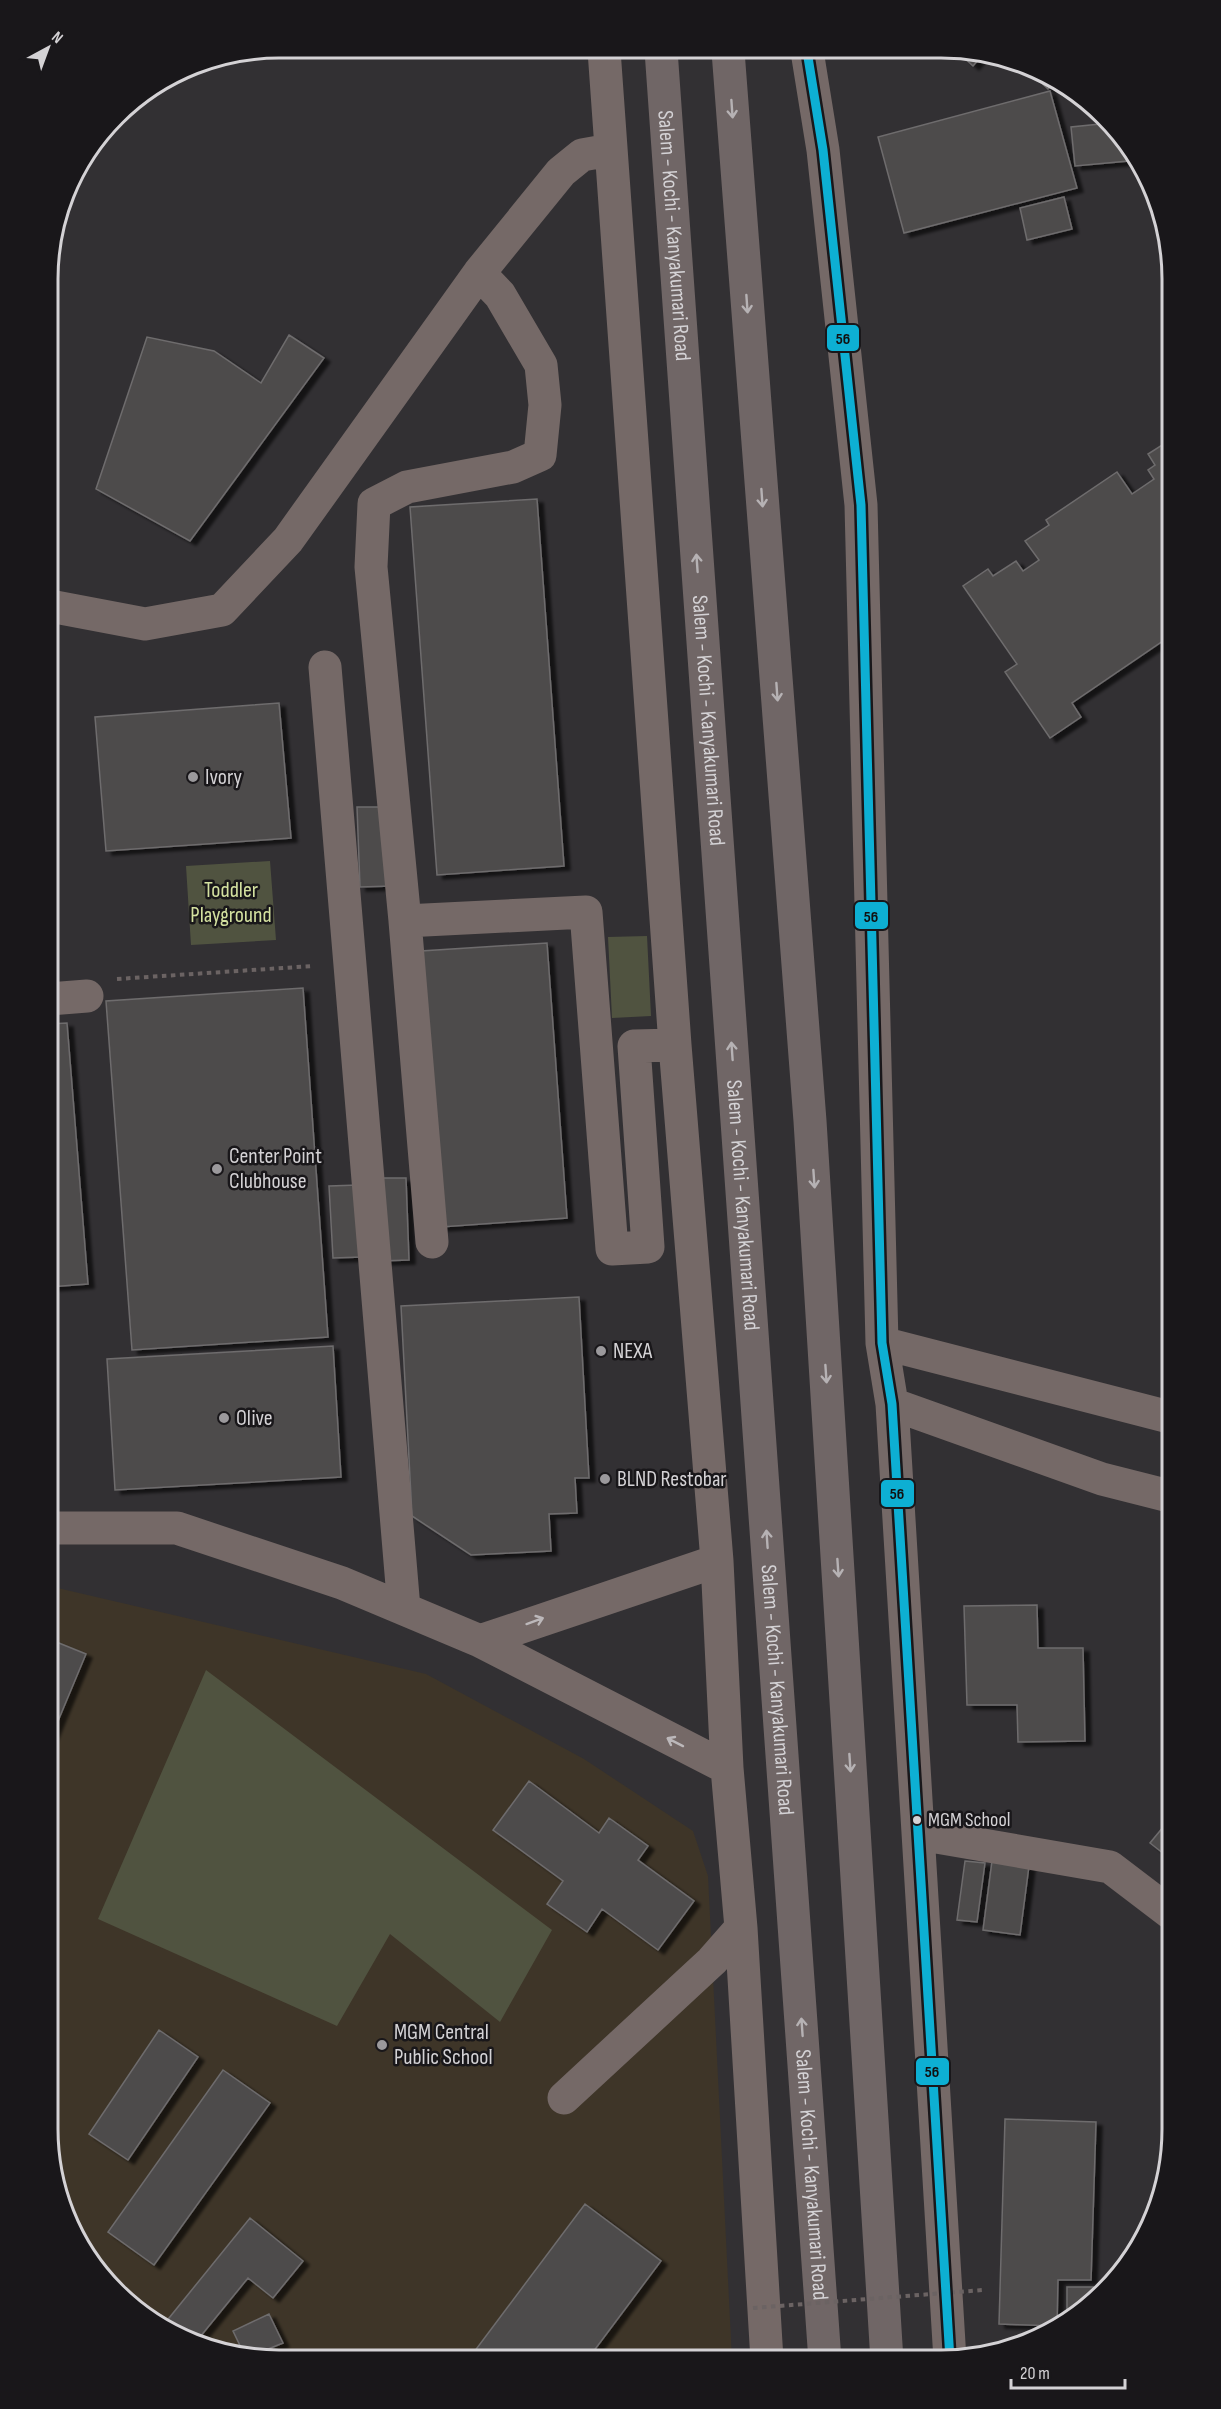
<svg xmlns="http://www.w3.org/2000/svg" width="1221" height="2409" viewBox="0 0 1221 2409" font-family="'Sofia Sans Condensed',sans-serif">
	<defs>
		<filter id="shadow"><feDropShadow dx="6" dy="4" stdDeviation="1.5" flood-color="#0009"/></filter>
	</defs>
	<rect width="100%" height="100%" fill="#323033"/>
	<!-- education -->
	<path fill="#3e3528" d="M 49,1586 L 426,1674 L 584,1759 L 693,1831 L 708,1876 L 732,2360 L 249,2359 L 177,2337 L 127,2304 L 87,2258 L 60,2204 L 48,2130 Z"/>
	<!-- green -->
	<path fill="#505340" d="M 270,861 L 276,940 L 191,945 L 186,866 Z
		M 647,936 L 651,1016 L 612,1018 L 608,937 Z
		M 206,1670 L 552,1930 L 500,2022 L 390,1934 L 337,2026 L 98,1919 Z"/>
	<!-- building -->
	<path fill="#4e4b4c" stroke="#6e6c6d" stroke-width="1.5" filter="url(#shadow)" d="M 958,52 L 985,52 L 973,66 Z
		M 1022,65 L 1044,72 L 1056,80 L 1048,89 Z
		M 1050,91 L 1077,188 L 904,233 L 878,137 Z
		M 1110,123 L 1134,151 L 1139,160 L 1075,166 L 1071,127 Z
		M 1064,197 L 1072,229 L 1027,240 L 1020,208 Z
		M 289,335 L 324,358 L 190,541 L 96,489 L 147,337 L 214,351 L 261,383 Z
		M 1173,438 L 1173,634 L 1072,703 L 1081,717 L 1050,738 L 1005,672 L 1017,664 L 963,586 L 988,569 L 993,576 L 1016,561 L 1023,571 L 1039,560 L 1025,541 L 1049,525 L 1046,520 L 1117,472 L 1132,494 L 1154,479 L 1148,470 L 1155,465 L 1148,454 Z
		M 537,499 L 564,866 L 437,875 L 410,507 Z
		M 279,703 L 291,838 L 106,851 L 95,717 Z
		M 357,807 L 388,807 L 392,886 L 360,887 Z
		M 547,943 L 567,1218 L 441,1227 L 421,951 Z
		M 303,988 L 328,1337 L 132,1350 L 106,1001 Z
		M 67,1023 L 88,1284 L 49,1287 L 49,1024 Z
		M 376,1178 L 406,1178 L 409,1260 L 379,1261 Z
		M 358,1185 L 362,1257 L 333,1258 L 329,1186 Z
		M 579,1297 L 589,1478 L 575,1478 L 577,1513 L 549,1514 L 551,1551 L 471,1555 L 412,1516 L 401,1306 Z
		M 333,1346 L 341,1477 L 115,1490 L 107,1359 Z
		M 1037,1605 L 1038,1648 L 1083,1648 L 1085,1741 L 1018,1742 L 1017,1705 L 967,1705 L 964,1606 Z
		M 49,1639 L 86,1654 L 48,1745 Z
		M 529,1781 L 599,1833 L 609,1818 L 648,1846 L 638,1860 L 694,1901 L 658,1950 L 602,1909 L 587,1932 L 547,1904 L 563,1881 L 493,1830 Z
		M 1173,1815 L 1173,1861 L 1150,1843 Z
		M 965,1861 L 985,1863 L 977,1922 L 957,1920 Z
		M 992,1861 L 1029,1866 L 1020,1935 L 983,1930 Z
		M 159,2030 L 198,2057 L 128,2160 L 89,2134 Z
		M 223,2070 L 270,2103 L 154,2265 L 108,2232 Z
		M 1005,2119 L 1096,2122 L 1091,2280 L 1058,2280 L 1057,2326 L 999,2324 Z
		M 585,2204 L 661,2261 L 587,2360 L 468,2360 Z
		M 250,2218 L 303,2261 L 273,2298 L 248,2278 L 195,2343 L 186,2340 L 165,2323 Z
		M 1067,2287 L 1100,2287 L 1100,2294 L 1070,2322 L 1067,2322 Z
		M 269,2314 L 283,2343 L 246,2358 L 233,2331 Z"/>
	<g fill="none" stroke-linecap="round" stroke-linejoin="round">
		<!-- path -->
		<path stroke="#6b6363" stroke-width="4" stroke-dasharray="4.5 4.5" stroke-linecap="butt" d="M 117,979 L 313,966"/>
		<!-- minor -->
		<path stroke="#756967" stroke-width="33" d="M 604,50 L 675,1045 L 717,1561 L 727,1768 L 741,1928 L 767,2360
			M 807,51 L 823,150 L 861,505 L 882,1343 L 892,1404 L 950,2360
			M 50,606 L 145,624 L 222,610 L 288,540 L 479,273 L 561,172 L 582,155 L 610,150
			M 325,667 L 404,1609
			M 405,921 L 371,567 L 374,504 L 407,487 L 513,467 L 540,455 L 545,405 L 541,365 L 500,295 L 479,273
			M 49,999 L 87,996
			M 432,1242 L 405,921 L 586,912 L 612,1249 L 648,1247 L 634,1046 L 675,1045
			M 882,1343 L 1173,1418
			M 892,1404 L 1102,1479 L 1173,1497
			M 49,1528 L 177,1528 L 342,1583 L 480,1641 L 727,1768
			M 480,1641 L 717,1561
			M 919,1834 L 1110,1867 L 1173,1915
			M 564,2098 L 712,1961 L 741,1928"/>
		<!-- highway -->
		<g stroke="#706666" stroke-width="33">
			<path id="s1" d="M 661,50 L 825,2361"/>
			<path d="M 728,51 L 810,1121 L 887,2361"/>
		</g>
		<!-- path-bridge -->
		<path stroke="#6b6363" stroke-width="4" stroke-dasharray="4.5 4.5" stroke-linecap="butt" d="M 753,2308 L 983,2290"/>
		<defs>
			<path id="bus-1" d="M 807,51 L 823,150 L 861,505 L 882,1343 L 892,1404 L 950,2360"/>
		</defs>
		<!-- bus-1 casing -->
		<use href="#bus-1" stroke="#19171a" stroke-width="14"/>
		<!-- bus-1 -->
		<use href="#bus-1" stroke="#0dafd3" stroke-width="9"/>
	</g>
	<!-- one-way arrows -->
	<defs><path id="oneway-shaft" d="M-6 0H5M1.5-3L5.5 0L1.5 3" fill="none" stroke-width="1.6" stroke-linecap="round" stroke-linejoin="round" transform="scale(1.5)"/></defs>
	<g stroke="#b6b2b4">
		<use href="#oneway-shaft" transform="translate(732 109) rotate(86)"/>
		<use href="#oneway-shaft" transform="translate(747 304) rotate(86)"/>
		<use href="#oneway-shaft" transform="translate(762 498) rotate(86)"/>
		<use href="#oneway-shaft" transform="translate(697 563) rotate(-94)"/>
		<use href="#oneway-shaft" transform="translate(777 692) rotate(86)"/>
		<use href="#oneway-shaft" transform="translate(732 1051) rotate(-94)"/>
		<use href="#oneway-shaft" transform="translate(814 1179) rotate(86)"/>
		<use href="#oneway-shaft" transform="translate(826 1374) rotate(86)"/>
		<use href="#oneway-shaft" transform="translate(767 1539) rotate(-94)"/>
		<use href="#oneway-shaft" transform="translate(838 1568) rotate(86)"/>
		<use href="#oneway-shaft" transform="translate(850 1763) rotate(86)"/>
		<use href="#oneway-shaft" transform="translate(802 2027) rotate(-94)"/>
	</g>
	<g stroke="#bcb8ba">
		<use href="#oneway-shaft" transform="translate(535 1621) rotate(-20)"/>
		<use href="#oneway-shaft" transform="translate(675 1742) rotate(-153)"/>
	</g>
	<!-- markers -->
	<g fill="#9b999c" stroke="#19171a" stroke-width="2">
		<circle cx="193" cy="777" r="6"/>
		<circle cx="217" cy="1169" r="6"/>
		<circle cx="601" cy="1351" r="6"/>
		<circle cx="224" cy="1418" r="6"/>
		<circle cx="605" cy="1479" r="6"/>
		<circle cx="382" cy="2045" r="6"/>
	</g>
	<circle fill="#d4d2d5" stroke="#19171a" stroke-width="2" cx="917" cy="1820" r="5"/>
	<g text-anchor="middle" dominant-baseline="central" stroke-width="5" stroke-linejoin="round" paint-order="stroke">
		<!-- bus labels -->
		<g font-size="20" fill="#d4d2d5" stroke="#19171a" text-anchor="start">
			<text x="928" y="1820">MGM School</text>
		</g>
		<!-- street labels -->
		<g font-size="22" fill="#d4d2d5" stroke="#19171a">
			<text stroke="none"><textPath href="#s1" startOffset="186">Salem - Kochi - Kanyakumari Road</textPath></text>
			<text stroke="none"><textPath href="#s1" startOffset="672">Salem - Kochi - Kanyakumari Road</textPath></text>
			<text stroke="none"><textPath href="#s1" startOffset="1158">Salem - Kochi - Kanyakumari Road</textPath></text>
			<text stroke="none"><textPath href="#s1" startOffset="1644">Salem - Kochi - Kanyakumari Road</textPath></text>
			<text stroke="none"><textPath href="#s1" startOffset="2130">Salem - Kochi - Kanyakumari Road</textPath></text>
		</g>
		<!-- poi labels -->
		<g font-size="22" fill="#d4d2d5" stroke="#19171a" text-anchor="start">
			<text x="205" y="777">Ivory</text>
			<text x="229" y="1156">Center Point<tspan x="229" dy="25">Clubhouse</tspan></text>
			<text x="613" y="1351">NEXA</text>
			<text x="236" y="1418">Olive</text>
			<text x="617" y="1479">BLND Restobar</text>
			<text x="394" y="2032">MGM Central<tspan x="394" dy="25">Public School</tspan></text>
		</g>
		<!-- park labels -->
		<g font-size="22" fill="#d4e1a0" stroke="#19171a">
			<text x="231" y="890">Toddler<tspan x="231" dy="25">Playground</tspan></text>
		</g>
	</g>
	<!-- crop -->
	<path d="M0 0H1221V2409H0ZM279 58H941A221 221 0 0 1 1162 279V2129A221 221 0 0 1 941 2350H279A221 221 0 0 1 58 2129V279A221 221 0 0 1 279 58Z" fill="#19171a" fill-rule="evenodd"/>
	<path fill="none" stroke="#d4d2d5" stroke-width="3" d="M279 58H941A221 221 0 0 1 1162 279V2129A221 221 0 0 1 941 2350H279A221 221 0 0 1 58 2129V279A221 221 0 0 1 279 58Z"/>
	<g stroke="#19171a" stroke-width="2">
		<rect x="826" y="324" width="34" height="28" rx="6" fill="#0dafd3"/>
		<rect x="854" y="901" width="35" height="29" rx="6" fill="#0dafd3"/>
		<rect x="880" y="1479" width="35" height="29" rx="6" fill="#0dafd3"/>
		<rect x="915" y="2057" width="35" height="29" rx="6" fill="#0dafd3"/>
	</g>
	<g font-size="16" text-anchor="middle" font-weight="bold" fill="#111">
		<text x="843" y="344">56</text>
		<text x="871" y="922">56</text>
		<text x="897" y="1499">56</text>
		<text x="932" y="2077">56</text>
	</g>
	<!-- north arrow -->
	<g transform="translate(48 48) rotate(41)" stroke="#19171a" stroke-width="4.5" paint-order="stroke">
	<path d="M0-4.5L10 22L0 15L-10 22Z" fill="#d4d2d5"/>
	<text y="-9" font-size="16" font-weight="bold" text-anchor="middle" fill="#d4d2d5">N</text>
	</g>
	<!-- scale -->
	<path d="M1011 2379v9h114v-9" fill="none" stroke="#d4d2d5" stroke-width="3"/>
	<text x="1020" y="2379" font-size="18" fill="#d4d2d5" stroke="#19171a" stroke-width="4.5" paint-order="stroke">20 m</text>
</svg>
